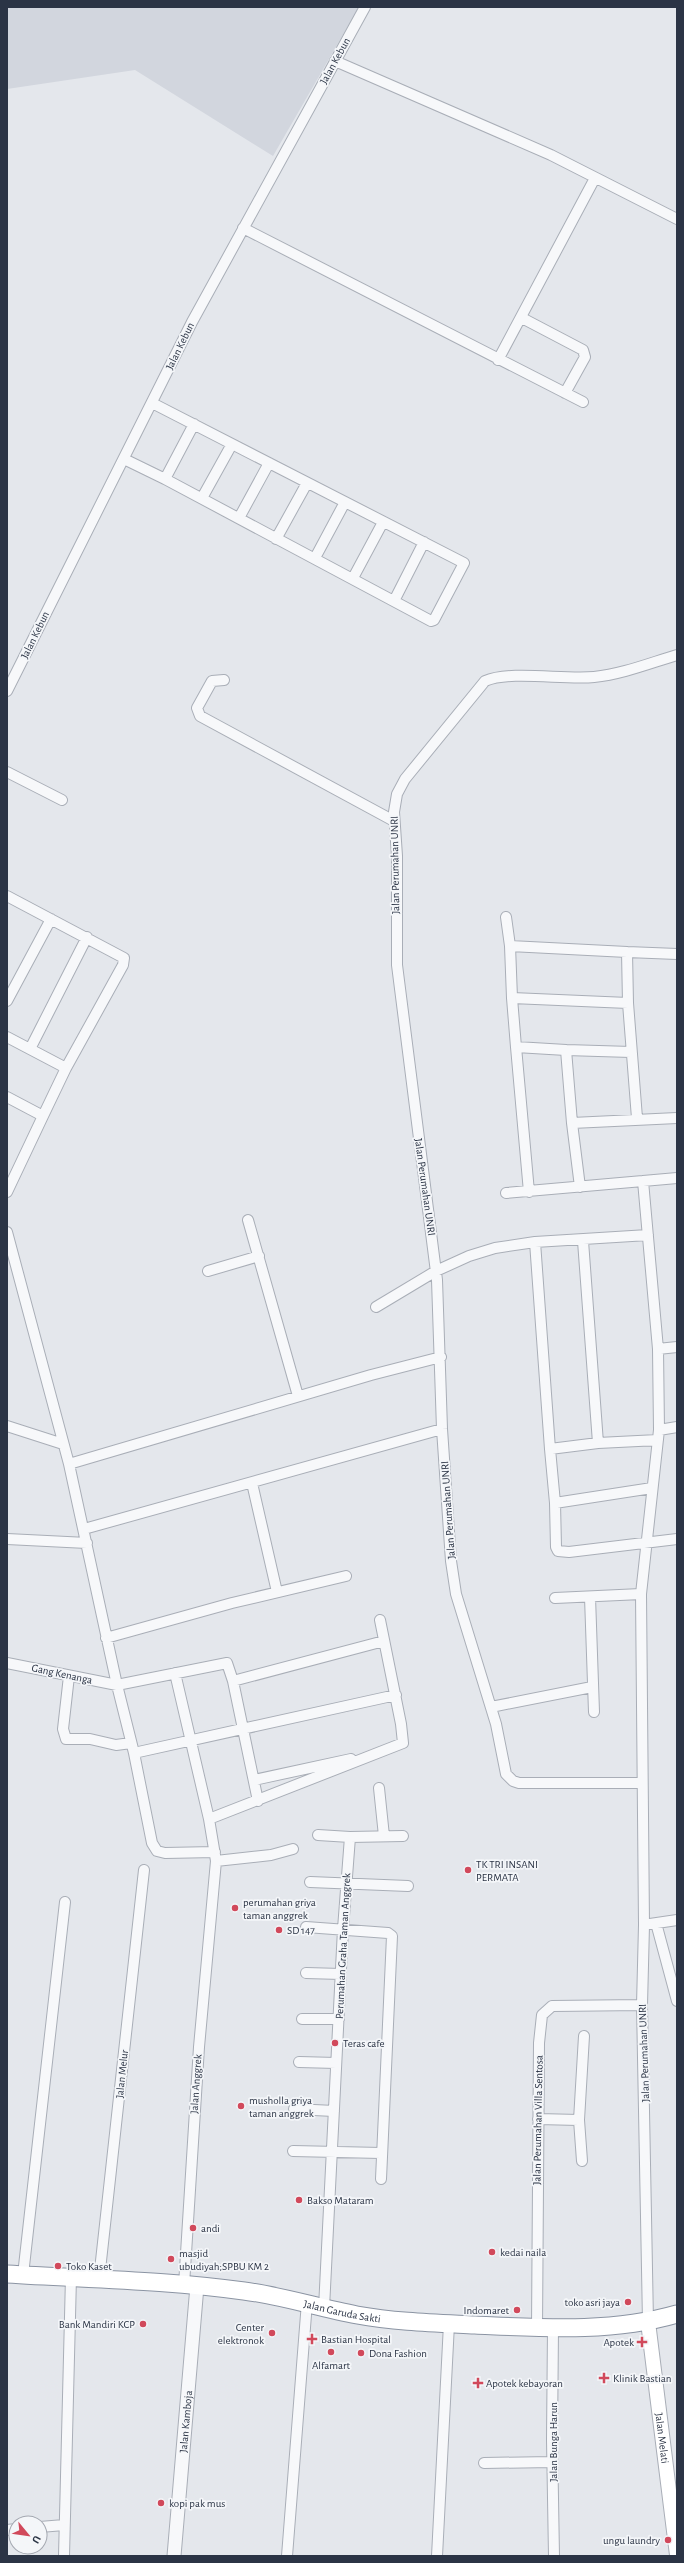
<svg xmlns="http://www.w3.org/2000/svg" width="684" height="2563" viewBox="0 0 684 2563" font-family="'Alegreya Sans',sans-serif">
	<rect width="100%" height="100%" fill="#e4e7ec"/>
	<!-- built -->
	<path fill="#d2d6de" d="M 7,7 L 359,7 L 273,156 L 135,70 L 7,89 Z"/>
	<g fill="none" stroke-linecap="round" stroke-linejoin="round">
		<defs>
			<path id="minor" d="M 335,61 L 551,155 L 677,219
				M 243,228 L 583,402
				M 522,318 L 583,350 L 585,357 L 565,393
				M 498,360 L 595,178
				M 152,403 L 158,406 L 464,563 L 434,620 L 431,621 L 165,479 L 194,424
				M 124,459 L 165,479
				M 202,498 L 232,444
				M 239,518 L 269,463
				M 276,539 L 307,483
				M 315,558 L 345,502
				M 353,578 L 383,522
				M 394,601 L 424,542
				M 224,680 L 212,681 L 197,708 L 200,716 L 394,821
				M 7,691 L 192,322 L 365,7
				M 7,772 L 62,800
				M 7,896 L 124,958 L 123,965 L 66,1068 L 7,1037
				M 506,917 L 510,946 L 627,952
				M 510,946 L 512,998 L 628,1003
				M 512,998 L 516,1047 L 566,1050
				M 7,1001 L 51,919
				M 516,1047 L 529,1192
				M 30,1049 L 87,937
				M 7,1097 L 43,1116 L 66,1068
				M 637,1118 L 628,1003 L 627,952 L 677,954
				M 572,1123 L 566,1050 L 631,1052
				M 580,1187 L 572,1123 L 677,1118
				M 7,1192 L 43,1116
				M 506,1193 L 643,1181
				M 248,1220 L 298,1396
				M 7,1232 L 69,1464 L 117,1685 L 134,1753 L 152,1843 L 157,1851 L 165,1853 L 215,1852
				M 583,1241 L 598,1443 L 658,1440
				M 535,1242 L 550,1449 L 598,1443
				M 208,1271 L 259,1256
				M 376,1307 L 436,1271 L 469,1256 L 495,1248 L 535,1242 L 648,1235
				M 658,1349 L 677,1347
				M 7,1426 L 63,1444
				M 659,1430 L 677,1427
				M 550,1449 L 555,1503 L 556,1547 L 558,1551 L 569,1552 L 677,1539
				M 69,1464 L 371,1375 L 441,1357
				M 252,1483 L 277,1592
				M 555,1503 L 652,1488
				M 84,1529 L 442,1429
				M 7,1539 L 87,1543
				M 590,1597 L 594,1712
				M 555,1598 L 641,1594
				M 106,1638 L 232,1603 L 346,1576
				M 7,1663 L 117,1685 L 227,1663 L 233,1681 L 258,1801
				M 175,1673 L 209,1819 L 216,1861 L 199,2047 L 184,2285
				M 69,1676 L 63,1729 L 66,1739 L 90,1739 L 116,1745 L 131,1743
				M 233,1681 L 384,1641
				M 491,1707 L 592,1687
				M 134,1753 L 396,1695
				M 254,1780 L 351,1759
				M 641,1783 L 519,1783 L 513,1781 L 506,1774 L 496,1724 L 456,1594 L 451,1561 L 442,1429 L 437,1280 L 397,965 L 397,856 L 394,812 L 397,794 L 405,779 L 485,681 C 511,670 563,680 594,677 C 623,674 650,663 677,655
				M 379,1788 L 384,1836
				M 209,1819 L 403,1743 L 401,1724 L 380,1620
				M 318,1835 L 350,1837
				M 216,1861 L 271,1855 L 293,1849
				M 310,1882 L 408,1886
				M 656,1923 L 677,2001
				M 650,1924 L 677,1920
				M 306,1927 L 388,1933 L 392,1936 L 381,2179
				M 306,1973 L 341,1974
				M 302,2019 L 339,2019
				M 299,2062 L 336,2063
				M 294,2109 L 334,2111
				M 538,2119 L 579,2120
				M 293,2151 L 381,2153
				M 582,2161 L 579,2120 L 584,2036
				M 23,2275 L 65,1902
				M 99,2279 L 144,1870
				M 324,2308 L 343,1929 L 350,1837 L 403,1836
				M 648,2322 L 642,2005 L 644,1925 L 641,1594 L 659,1430 L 658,1349 L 643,1181 L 677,1178
				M 537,2328 L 539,2043 L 542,2015 L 552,2006 L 642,2005
				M 553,2328 L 552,2440 L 554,2556
				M 484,2463 L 552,2462
				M 40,2527 L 64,2525
				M 7,2530 L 16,2529
				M 64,2556 L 71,2277
				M 287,2556 L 307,2302
				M 437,2556 L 449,2324"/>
			<g id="tertiary">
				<path id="s1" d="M 174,2556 L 197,2286"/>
			</g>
			<g id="secondary">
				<path id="s2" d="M 648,2322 L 677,2555"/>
			</g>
			<g id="trunk">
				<path id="s3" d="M 7,2274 C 86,2279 166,2280 244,2291 C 283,2296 319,2308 357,2315 C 396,2322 435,2323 475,2325 C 543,2328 611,2333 677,2314"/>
			</g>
		</defs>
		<!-- minor casing -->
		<use href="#minor" stroke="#a9aeb7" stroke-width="12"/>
		<!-- tertiary casing -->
		<use href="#tertiary" stroke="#a9aeb7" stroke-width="15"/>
		<!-- secondary casing -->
		<use href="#secondary" stroke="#a9aeb7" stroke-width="16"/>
		<!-- trunk casing -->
		<use href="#trunk" stroke="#8b94a3" stroke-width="19"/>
		<!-- minor -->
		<use href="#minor" stroke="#f7f8fa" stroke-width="10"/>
		<!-- tertiary -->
		<use href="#tertiary" stroke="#f7f8fa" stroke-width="13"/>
		<!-- secondary -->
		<use href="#secondary" stroke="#fff" stroke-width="14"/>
		<!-- trunk -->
		<use href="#trunk" stroke="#fff" stroke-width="17"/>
	</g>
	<!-- markers -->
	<g fill="#d1495b" stroke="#f4f6f9" stroke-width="1.5">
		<circle cx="468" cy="1870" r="4"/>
		<circle cx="235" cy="1908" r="4"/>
		<circle cx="279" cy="1930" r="4"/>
		<circle cx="335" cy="2043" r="4"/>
		<circle cx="241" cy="2106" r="4"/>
		<circle cx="299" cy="2200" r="4"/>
		<circle cx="193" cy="2228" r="4"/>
		<circle cx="492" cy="2252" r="4"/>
		<circle cx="171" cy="2259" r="4"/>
		<circle cx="58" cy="2266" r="4"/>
		<circle cx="628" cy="2302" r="4"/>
		<circle cx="517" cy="2310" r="4"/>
		<circle cx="143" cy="2324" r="4"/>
		<circle cx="272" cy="2333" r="4"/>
		<path d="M310 2333h4v4h4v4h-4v4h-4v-4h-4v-4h4z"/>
		<path d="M640 2336h4v4h4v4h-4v4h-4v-4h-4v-4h4z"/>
		<circle cx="331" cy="2352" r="4"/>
		<circle cx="361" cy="2353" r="4"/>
		<path d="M602 2372h4v4h4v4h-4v4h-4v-4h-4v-4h4z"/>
		<path d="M476 2377h4v4h4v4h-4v4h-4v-4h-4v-4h4z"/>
		<circle cx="161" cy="2503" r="4"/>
		<circle cx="668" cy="2540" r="4"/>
	</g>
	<g text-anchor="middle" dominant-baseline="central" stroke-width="3.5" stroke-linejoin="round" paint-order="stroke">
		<!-- street labels -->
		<g font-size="11" fill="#2b3445" stroke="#f4f6f9">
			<text transform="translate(335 61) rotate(-61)">Jalan Kebun</text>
			<text transform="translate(180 346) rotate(-64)">Jalan Kebun</text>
			<text transform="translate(35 635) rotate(-64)">Jalan Kebun</text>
			<text transform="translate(395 865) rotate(-91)">Jalan Perumahan UNRI</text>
			<text transform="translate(425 1187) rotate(82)">Jalan Perumahan UNRI</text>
			<text transform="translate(448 1510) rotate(-94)">Jalan Perumahan UNRI</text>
			<text transform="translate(62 1674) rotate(12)">Gang Kenanga</text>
			<text transform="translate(343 1946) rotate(-87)">Perumahan Graha Taman Anggrek</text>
			<text transform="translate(644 2053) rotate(-92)">Jalan Perumahan UNRI</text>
			<text transform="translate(122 2074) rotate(-84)">Jalan Melur</text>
			<text transform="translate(196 2084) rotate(-86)">Jalan Anggrek</text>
			<text transform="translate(538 2120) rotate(-89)">Jalan Perumahan Villa Sentosa</text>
			<text stroke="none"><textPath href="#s3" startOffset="338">Jalan Garuda Sakti</textPath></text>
			<text stroke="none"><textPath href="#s1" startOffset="135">Jalan Kamboja</textPath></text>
			<text stroke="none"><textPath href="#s2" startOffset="117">Jalan Melati</textPath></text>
			<text transform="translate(553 2442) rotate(-90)">Jalan Bunga Harun</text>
		</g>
		<!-- poi labels -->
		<g font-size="11" fill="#2b3445" stroke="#f4f6f9" text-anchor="start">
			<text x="476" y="1864">TK TRI INSANI<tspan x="476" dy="13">PERMATA</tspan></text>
			<text x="243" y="1902">perumahan griya<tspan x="243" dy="13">taman anggrek</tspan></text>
			<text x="287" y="1930">SD 147</text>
			<text x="343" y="2043">Teras cafe</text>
			<text x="249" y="2100">musholla griya<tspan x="249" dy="13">taman anggrek</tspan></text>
			<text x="307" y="2200">Bakso Mataram</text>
			<text x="201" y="2228">andi</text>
			<text x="500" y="2252">kedai naila</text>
			<text x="179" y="2253">masjid<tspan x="179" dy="13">ubudiyah;SPBU KM 2</tspan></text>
			<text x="66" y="2266">Toko Kaset</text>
			<text x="620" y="2302" text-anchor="end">toko asri jaya</text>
			<text x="509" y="2310" text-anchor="end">Indomaret</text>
			<text x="135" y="2324" text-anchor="end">Bank Mandiri KCP</text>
			<text x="264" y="2327" text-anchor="end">Center<tspan x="264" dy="13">elektronok</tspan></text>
			<text x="321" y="2339">Bastian Hospital</text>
			<text x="634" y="2342" text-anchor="end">Apotek</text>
			<text x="369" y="2353">Dona Fashion</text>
			<text x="331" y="2365" text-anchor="middle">Alfamart</text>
			<text x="613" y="2378">Klinik Bastian</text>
			<text x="486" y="2383">Apotek kebayoran</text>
			<text x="169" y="2503">kopi pak mus</text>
			<text x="660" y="2540" text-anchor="end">ungu laundry</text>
		</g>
	</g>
	<!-- border -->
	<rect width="684" height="2563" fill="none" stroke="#2b3445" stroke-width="16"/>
	<!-- north arrow -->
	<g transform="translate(28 2535) rotate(119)"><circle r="19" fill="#f4f6f9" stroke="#a4a8b1"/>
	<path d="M0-3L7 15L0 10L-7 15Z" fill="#d1495b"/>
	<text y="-6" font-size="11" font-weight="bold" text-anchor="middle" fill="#2b3445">U</text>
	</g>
</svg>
